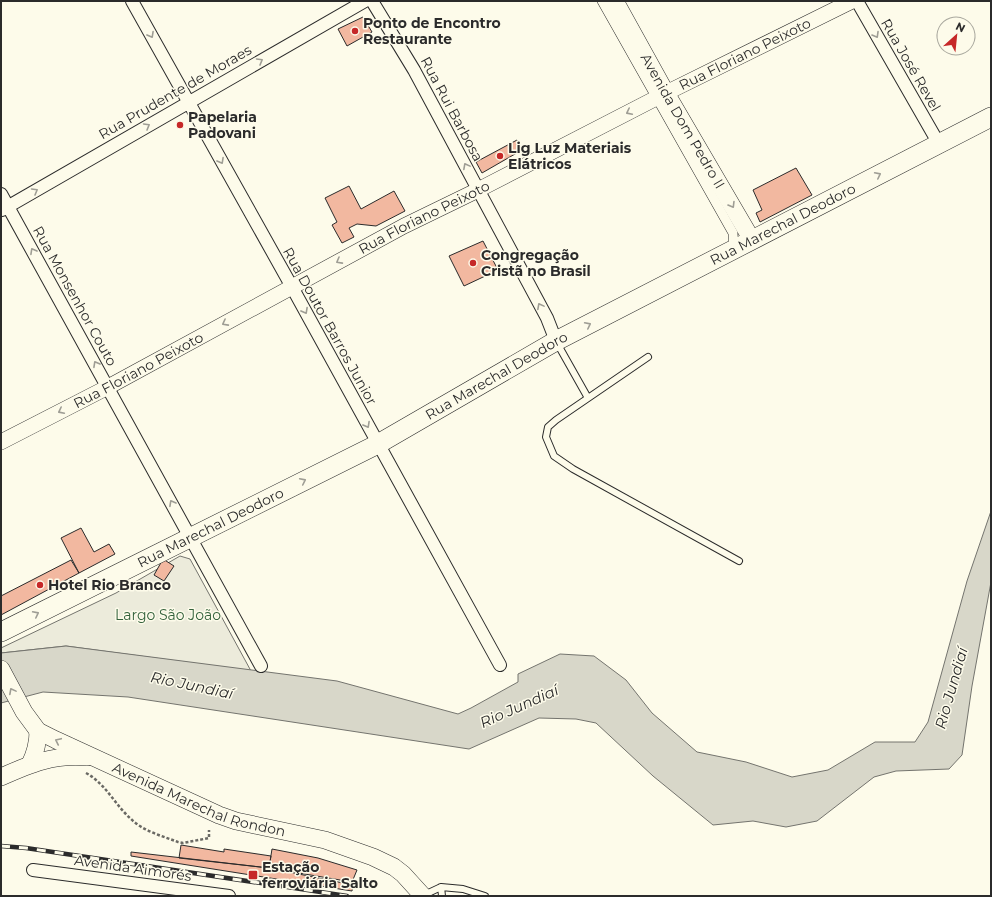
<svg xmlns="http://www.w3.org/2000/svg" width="992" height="897" viewBox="0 0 992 897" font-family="Montserrat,sans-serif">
	<rect width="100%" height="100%" fill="#fdfbea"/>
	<!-- green -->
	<path fill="#ecebdb" stroke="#74746e" d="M 180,556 L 190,559 L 251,671 L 66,646 L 1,653 L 1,648 L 116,593 Z"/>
	<!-- water -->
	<path fill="#d8d7c9" stroke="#74746e" d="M 991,511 L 991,582 L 972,686 L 962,755 L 949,769 L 896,771 L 874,777 L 817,821 L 786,827 L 753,821 L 713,825 L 653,776 L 596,723 L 576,719 L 539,718 L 469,749 L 128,697 L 43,692 L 1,703 L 1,653 L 66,646 L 337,681 L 458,714 L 471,708 L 518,682 L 518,674 L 560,654 L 594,656 L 626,680 L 652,713 L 697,752 L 746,762 L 792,777 L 828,770 L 875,742 L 915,742 L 928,722 L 967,581 Z"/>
	<!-- building -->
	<path fill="#f2b8a0" stroke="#2b2b2b" d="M 363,17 L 372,32 L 347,46 L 338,29 Z
		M 517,140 L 522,150 L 482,173 L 476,162 Z
		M 796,168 L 812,195 L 760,222 L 756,213 L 762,210 L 753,190 Z
		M 349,186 L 361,209 L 394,191 L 405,211 L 376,226 L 357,224 L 349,228 L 354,237 L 342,243 L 332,225 L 337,222 L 325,198 Z
		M 483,241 L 498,270 L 464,286 L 449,256 Z
		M 81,528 L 94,552 L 109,544 L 115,554 L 79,573 L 61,538 Z
		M 163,559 L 174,566 L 164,581 L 154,575 Z
		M 71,560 L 79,573 L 1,615 L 1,596 Z
		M 181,845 L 224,852 L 224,849 L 271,856 L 269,868 L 179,858 Z
		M 272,849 L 318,858 L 357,870 L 352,882 L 269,868 Z
		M 131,852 L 269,868 L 353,885 L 352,891 L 131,856 Z"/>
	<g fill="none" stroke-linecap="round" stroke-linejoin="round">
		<defs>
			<path id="service" d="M 557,343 L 588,398
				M 648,357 L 556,420 L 548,427 L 546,437 L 554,456 L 573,469 L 739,561
				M 441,887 L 442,896
				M 424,895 L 441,887 L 463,889 L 485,896"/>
			<path id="pedestrian" d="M 602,1 L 733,233 L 734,249"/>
			<path id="minor" d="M 132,1 L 292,287 L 500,665
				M 372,1 L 414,70 L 547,318 L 556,341
				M 857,1 L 939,144
				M 1,194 L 261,666
				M 2,210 L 365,1
				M 33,870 L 229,896"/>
			<g id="tertiary">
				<path id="s1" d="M 1,442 L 108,387 L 404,226 L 478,190 L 666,93 L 852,1"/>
			</g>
			<g id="secondary">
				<path id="s2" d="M 615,1 L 666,93 L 752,240"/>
				<path id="s3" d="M 1,669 L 24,712 L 38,731 L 56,740 L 219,815 L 236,821 L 325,840 L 373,857 L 394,867 L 403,874 L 423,896"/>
				<path d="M 30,764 C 36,752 38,743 38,731"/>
				<path d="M 1,777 C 30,764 54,754 87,757"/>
			</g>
			<g id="primary">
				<path id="s4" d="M 1,632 L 378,444 L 556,341 L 991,117"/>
			</g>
		</defs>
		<!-- service casing -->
		<use href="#service" stroke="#2b2b2b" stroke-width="8"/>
		<!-- pedestrian casing -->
		<use href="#pedestrian" stroke="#2b2b2b" stroke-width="10"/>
		<!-- minor casing -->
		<use href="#minor" stroke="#2b2b2b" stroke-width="14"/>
		<!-- tertiary casing -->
		<use href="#tertiary" stroke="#2b2b2b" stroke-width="16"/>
		<!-- secondary casing -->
		<use href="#secondary" stroke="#2b2b2b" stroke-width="18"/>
		<!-- primary casing -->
		<use href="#primary" stroke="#2b2b2b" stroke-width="20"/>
		<!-- path -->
		<path stroke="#6a6964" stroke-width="2.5" stroke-dasharray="3 2" stroke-linecap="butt" d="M 86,773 C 106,784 115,805 131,819 C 143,831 162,836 178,842 L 183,843 L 209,838 L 209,830"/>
		<!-- service -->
		<use href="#service" stroke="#fdfbea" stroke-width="6"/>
		<!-- pedestrian -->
		<use href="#pedestrian" stroke="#fdfbea" stroke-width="9"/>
		<!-- minor -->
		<use href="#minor" stroke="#fdfbea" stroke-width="12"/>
		<!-- tertiary -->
		<use href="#tertiary" stroke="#fdfbea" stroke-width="15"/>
		<!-- secondary -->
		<use href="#secondary" stroke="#fdfbea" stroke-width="17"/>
		<!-- primary -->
		<use href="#primary" stroke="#fdfbea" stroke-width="19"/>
		<defs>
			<path id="rail" d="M 1,846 L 26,848 L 347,896"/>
		</defs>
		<!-- rail casing -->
		<use href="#rail" stroke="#2b2b2b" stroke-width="4.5"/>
		<!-- rail -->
		<use href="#rail" stroke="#fdfbea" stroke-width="3" stroke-dasharray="9" stroke-linecap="butt"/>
	</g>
	<!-- one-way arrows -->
	<defs><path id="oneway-chevron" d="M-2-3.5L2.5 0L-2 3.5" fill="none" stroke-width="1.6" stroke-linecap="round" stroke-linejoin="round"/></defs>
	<g stroke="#9e9d94">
		<use href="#oneway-chevron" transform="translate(151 35) rotate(61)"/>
		<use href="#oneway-chevron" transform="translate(876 35) rotate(60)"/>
		<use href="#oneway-chevron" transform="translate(260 61) rotate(-30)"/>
		<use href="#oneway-chevron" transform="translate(629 112) rotate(153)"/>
		<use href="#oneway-chevron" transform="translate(147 126) rotate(-30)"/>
		<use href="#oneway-chevron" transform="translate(221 161) rotate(61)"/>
		<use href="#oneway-chevron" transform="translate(466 166) rotate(-118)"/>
		<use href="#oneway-chevron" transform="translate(878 175) rotate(-27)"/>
		<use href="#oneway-chevron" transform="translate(35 191) rotate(-30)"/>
		<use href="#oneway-chevron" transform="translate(732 205) rotate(59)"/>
		<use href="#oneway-chevron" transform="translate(33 251) rotate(-119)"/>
		<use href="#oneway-chevron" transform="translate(339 261) rotate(151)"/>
		<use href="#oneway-chevron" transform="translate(540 306) rotate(-118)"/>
		<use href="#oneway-chevron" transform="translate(305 311) rotate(61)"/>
		<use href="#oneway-chevron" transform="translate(225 323) rotate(152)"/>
		<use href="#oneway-chevron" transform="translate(588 325) rotate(-27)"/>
		<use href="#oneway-chevron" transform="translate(96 364) rotate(-119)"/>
		<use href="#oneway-chevron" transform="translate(61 411) rotate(153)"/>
		<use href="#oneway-chevron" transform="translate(367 425) rotate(61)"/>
		<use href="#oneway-chevron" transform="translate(303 481) rotate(-26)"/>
		<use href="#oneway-chevron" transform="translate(172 503) rotate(-119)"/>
		<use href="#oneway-chevron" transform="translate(36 614) rotate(-27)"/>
		<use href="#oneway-chevron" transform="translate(12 691) rotate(-118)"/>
		<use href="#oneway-chevron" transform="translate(58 741) rotate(-155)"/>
	</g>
	<!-- markers -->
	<g fill="#c62828" stroke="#fdfbea" stroke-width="1.5">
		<circle cx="355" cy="31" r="4"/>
		<circle cx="180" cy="125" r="4"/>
		<circle cx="500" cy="156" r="4"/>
		<circle cx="473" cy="263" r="4"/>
		<circle cx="40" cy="585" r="4"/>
		<rect x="248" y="870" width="10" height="10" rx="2"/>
	</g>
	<g text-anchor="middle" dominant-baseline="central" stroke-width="3" stroke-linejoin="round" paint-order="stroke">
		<!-- poi labels -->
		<g font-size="14" font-weight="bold" fill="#2b2b2b" stroke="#fdfbea" text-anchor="start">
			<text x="363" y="23">Ponto de Encontro<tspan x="363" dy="16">Restaurante</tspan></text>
			<text x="188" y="117">Papelaria<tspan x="188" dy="16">Padovani</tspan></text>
			<text x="508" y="148">Lig Luz Materiais<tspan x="508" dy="16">Elátricos</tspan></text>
			<text x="481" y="255">Congregação<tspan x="481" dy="16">Cristã no Brasil</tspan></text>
			<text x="48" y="585">Hotel Rio Branco</text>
			<text x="262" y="867">Estação<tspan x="262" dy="16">ferroviária Salto</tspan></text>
		</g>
		<!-- street labels -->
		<g font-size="14" fill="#2b2b2b" stroke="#fdfbea">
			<text stroke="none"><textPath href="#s1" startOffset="839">Rua Floriano Peixoto</textPath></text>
			<text transform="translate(911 65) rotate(60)">Rua José Revel</text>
			<text transform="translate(175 92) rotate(-30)">Rua Prudente de Moraes</text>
			<text transform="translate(452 109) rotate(62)">Rua Rui Barbosa</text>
			<text stroke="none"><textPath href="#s2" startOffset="138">Avenida Dom Pedro II</textPath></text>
			<text stroke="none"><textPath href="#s1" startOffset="479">Rua Floriano Peixoto</textPath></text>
			<text stroke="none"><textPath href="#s4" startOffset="882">Rua Marechal Deodoro</textPath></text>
			<text transform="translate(75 296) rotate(61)">Rua Monsenhor Couto</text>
			<text transform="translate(330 326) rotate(61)">Rua Doutor Barros Junior</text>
			<text stroke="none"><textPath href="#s1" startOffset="155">Rua Floriano Peixoto</textPath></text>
			<text stroke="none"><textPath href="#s4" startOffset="558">Rua Marechal Deodoro</textPath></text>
			<text stroke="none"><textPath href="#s4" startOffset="234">Rua Marechal Deodoro</textPath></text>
			<text stroke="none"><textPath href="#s3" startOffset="248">Avenida Marechal Rondon</textPath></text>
			<text transform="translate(133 868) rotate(8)">Avenida Aimorés</text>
		</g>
		<!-- park labels -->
		<g font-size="14" fill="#34623c" stroke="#fdfbea">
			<text x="168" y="615">Largo São João</text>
		</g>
		<!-- water labels -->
		<g font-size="15" font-style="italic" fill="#2b2b2b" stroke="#fdfbea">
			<text transform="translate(192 685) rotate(12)">Rio Jundiaí</text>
			<text transform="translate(951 688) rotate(-74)">Rio Jundiaí</text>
			<text transform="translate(519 706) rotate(-24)">Rio Jundiaí</text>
		</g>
	</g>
	<!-- border -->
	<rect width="992" height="897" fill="none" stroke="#2b2b2b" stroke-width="4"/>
	<!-- north arrow -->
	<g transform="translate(956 36) rotate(27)"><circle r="19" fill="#fdfbea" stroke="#a9a89e"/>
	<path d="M0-3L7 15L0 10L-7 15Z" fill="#c62828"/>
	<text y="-6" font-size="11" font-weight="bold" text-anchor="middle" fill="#2b2b2b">N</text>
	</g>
</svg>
